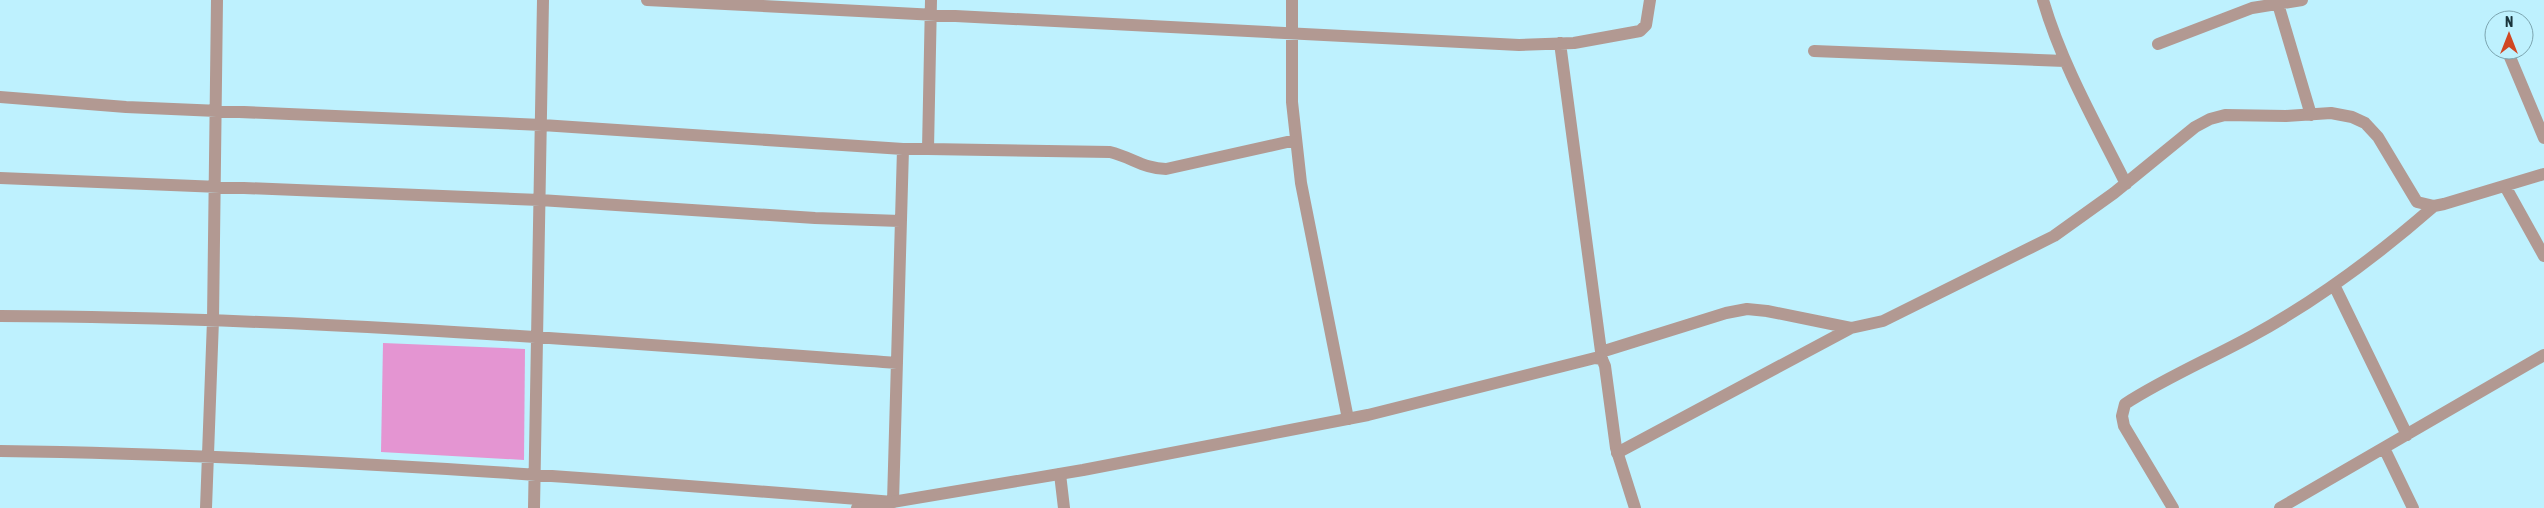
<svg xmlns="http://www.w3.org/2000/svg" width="2544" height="508" viewBox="0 0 2544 508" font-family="'Asap Condensed',sans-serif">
	<rect width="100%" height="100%" fill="#bef1fe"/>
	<!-- green -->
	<path fill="#e495d2" d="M 383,343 L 525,349 L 524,460 L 381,452 Z"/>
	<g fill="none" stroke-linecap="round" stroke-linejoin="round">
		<!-- minor -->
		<path stroke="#b29992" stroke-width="12" d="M 647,0 L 1519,45 L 1574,43 L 1640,31 L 1646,25 L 1650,0
			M 1292,0 L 1292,102 L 1301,183 L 1348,419
			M 2043,0 C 2062,65 2096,124 2126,184
			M 2278,4 L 2311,115
			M 1560,43 L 1602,359
			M 2158,44 L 2252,8 L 2302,0
			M 2507,50 L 2544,138
			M 1814,51 L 2065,61
			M 0,97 L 126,107 L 542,125 L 903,149
			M 928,149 L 1110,152 C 1131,157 1145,169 1166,169 L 1296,140
			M 0,178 L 540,200 L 815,218 L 900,221
			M 2505,186 L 2544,256
			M 2334,285 L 2407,435
			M 0,316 C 300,317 598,341 897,363
			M 1601,352 L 1726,313 L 1747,309 L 1767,311 L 1851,328 L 1883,321 L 2054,236 L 2114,193 L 2195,127 L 2210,119 L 2225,115 L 2286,116 L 2331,113 L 2352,117 L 2365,123 L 2378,137 L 2417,202 L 2434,206 L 2444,204 L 2544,174
			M 2384,448 L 2413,508
			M 0,451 C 298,455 596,478 893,502 L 903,149 L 928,149 L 931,0
			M 1617,453 L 1851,328
			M 1060,474 L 1064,508
			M 206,508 L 213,320 L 217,0
			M 534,508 L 543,0
			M 2173,508 L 2124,426 L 2122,416 L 2125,404 C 2165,378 2210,359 2252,336 C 2318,300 2378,255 2434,206
			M 2280,508 L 2544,355"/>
		<!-- tertiary -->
		<path stroke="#b29992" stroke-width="12" d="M 857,508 L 1083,470 L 1368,415 L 1595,358 L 1602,359 L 1605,366 L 1616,448 L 1635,508"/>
	</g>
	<!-- north arrow -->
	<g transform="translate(2509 35)"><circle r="24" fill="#bef1fe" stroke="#7ca5b0"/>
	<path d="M0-4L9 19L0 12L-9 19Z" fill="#d04723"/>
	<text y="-8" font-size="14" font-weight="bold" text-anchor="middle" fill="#1a343b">N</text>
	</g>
</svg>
